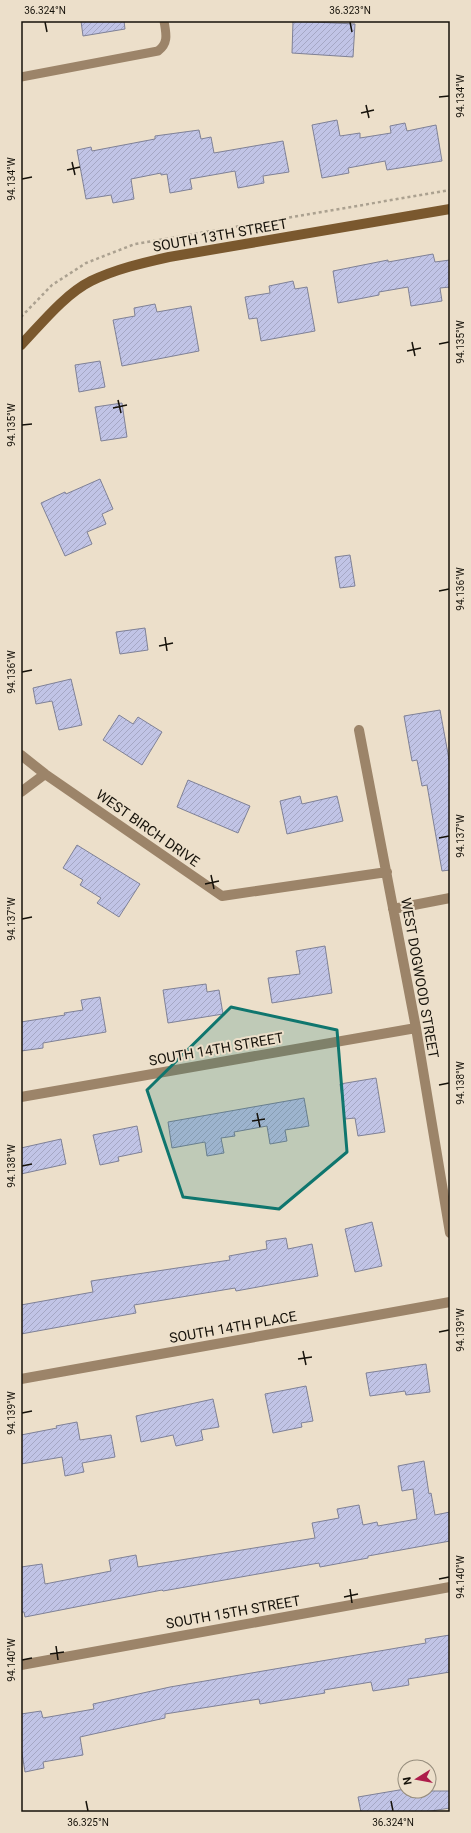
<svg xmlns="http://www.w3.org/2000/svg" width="471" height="1833" viewBox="0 0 471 1833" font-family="Roboto,sans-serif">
	<defs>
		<pattern id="building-hatch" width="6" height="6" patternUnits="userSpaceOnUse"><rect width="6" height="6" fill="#c1c4e6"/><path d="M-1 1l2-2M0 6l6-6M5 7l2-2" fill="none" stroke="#a5a7c4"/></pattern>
	</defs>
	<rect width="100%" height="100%" fill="#ecdfca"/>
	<!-- building -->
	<path fill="url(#building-hatch)" stroke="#7f8196" d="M 81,21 L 124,21 L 125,29 L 83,36 Z
		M 293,21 L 355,24 L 353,57 L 292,53 Z
		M 337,120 L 340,136 L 360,133 L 360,138 L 391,133 L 390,126 L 405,123 L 407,131 L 436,125 L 442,161 L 387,170 L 385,161 L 348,168 L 349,173 L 322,178 L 312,125 Z
		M 199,130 L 201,139 L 211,137 L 214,153 L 283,141 L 289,172 L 263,176 L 264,183 L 238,188 L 235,171 L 190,179 L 192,189 L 170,193 L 167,174 L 161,175 L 161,173 L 131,179 L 134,199 L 113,203 L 111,195 L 86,199 L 77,150 L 91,147 L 92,151 L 155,139 L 155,136 Z
		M 433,254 L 435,262 L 450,260 L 450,287 L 440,288 L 442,301 L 411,306 L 408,287 L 379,292 L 379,295 L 338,303 L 333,271 L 388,260 L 388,262 Z
		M 293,281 L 295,289 L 307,287 L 315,331 L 261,341 L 257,318 L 249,319 L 245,297 L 270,293 L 269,286 Z
		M 155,304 L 157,312 L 191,306 L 199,351 L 122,366 L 113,320 L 135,316 L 134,308 Z
		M 100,361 L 105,387 L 79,392 L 75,365 Z
		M 122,403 L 127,437 L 101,441 L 95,407 Z
		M 100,479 L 113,509 L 102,514 L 106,524 L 87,532 L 92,544 L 65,556 L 41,503 L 65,492 L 66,494 Z
		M 350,555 L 355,586 L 340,588 L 335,557 Z
		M 145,628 L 148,650 L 120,654 L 116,632 Z
		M 71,679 L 82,725 L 59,730 L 52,701 L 36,704 L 33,688 Z
		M 440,710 L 450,765 L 450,870 L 442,871 L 427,785 L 422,786 L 417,760 L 412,761 L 404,716 Z
		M 119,715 L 133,724 L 138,717 L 162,732 L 142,765 L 103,740 Z
		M 188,780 L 250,806 L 238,833 L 177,807 Z
		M 300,796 L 302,804 L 337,796 L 343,821 L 287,834 L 280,801 Z
		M 77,845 L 140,884 L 119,917 L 97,903 L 101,898 L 80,885 L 83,880 L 63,868 Z
		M 325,946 L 332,993 L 272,1003 L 268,978 L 300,974 L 296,951 Z
		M 206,984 L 207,992 L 219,990 L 223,1014 L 168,1023 L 163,990 Z
		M 100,997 L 106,1032 L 43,1043 L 43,1048 L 21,1051 L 21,1022 L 65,1015 L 64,1013 L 83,1010 L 81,1000 Z
		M 376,1078 L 385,1132 L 358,1136 L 355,1118 L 345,1119 L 340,1084 Z
		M 304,1098 L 309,1126 L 285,1130 L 287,1141 L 270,1144 L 267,1126 L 234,1132 L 235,1136 L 221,1138 L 224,1153 L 207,1156 L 205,1142 L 172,1148 L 168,1122 Z
		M 137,1126 L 142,1152 L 118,1157 L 119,1161 L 100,1165 L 93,1135 Z
		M 61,1139 L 66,1164 L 21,1174 L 21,1148 Z
		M 372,1222 L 382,1266 L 355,1272 L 345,1229 Z
		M 286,1238 L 288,1249 L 312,1244 L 318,1276 L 236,1291 L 235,1288 L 134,1305 L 136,1313 L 21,1334 L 21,1305 L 93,1292 L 91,1281 L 230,1260 L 229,1256 L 267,1249 L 266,1241 Z
		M 426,1364 L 430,1392 L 406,1395 L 405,1391 L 370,1396 L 366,1373 Z
		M 306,1386 L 313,1421 L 301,1423 L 302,1427 L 273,1433 L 265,1394 Z
		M 213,1399 L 219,1427 L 201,1430 L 203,1440 L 176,1446 L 173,1435 L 141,1442 L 136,1416 Z
		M 77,1422 L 80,1440 L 111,1435 L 115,1457 L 82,1463 L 84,1472 L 65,1476 L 62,1457 L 21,1464 L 21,1435 L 57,1428 L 56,1426 Z
		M 424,1461 L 429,1494 L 431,1493 L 435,1515 L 450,1512 L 450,1541 L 368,1556 L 368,1558 L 320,1567 L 319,1563 L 163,1591 L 162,1590 L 25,1617 L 24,1612 L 21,1612 L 21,1567 L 42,1564 L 45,1584 L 111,1571 L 109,1560 L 136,1555 L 138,1567 L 315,1538 L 312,1523 L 339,1518 L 337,1509 L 359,1505 L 363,1525 L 377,1522 L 378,1526 L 417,1519 L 413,1489 L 402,1491 L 398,1466 Z
		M 450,1635 L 450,1672 L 408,1679 L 409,1685 L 373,1691 L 371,1682 L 324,1690 L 325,1693 L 260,1704 L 259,1699 L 165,1714 L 165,1718 L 80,1737 L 83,1755 L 43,1762 L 44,1768 L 25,1772 L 21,1747 L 21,1714 L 41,1711 L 43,1718 L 94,1709 L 93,1704 L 170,1687 L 426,1643 L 425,1639 Z
		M 405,1789 L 405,1791 L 450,1791 L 450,1808 L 425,1812 L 361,1812 L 358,1797 Z"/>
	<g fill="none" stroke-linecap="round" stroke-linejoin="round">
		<!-- path -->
		<path stroke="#aba190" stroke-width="2.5" stroke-dasharray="3 3" stroke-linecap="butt" d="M 21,317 L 52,285 L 86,263 L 135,244 L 450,190"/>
		<!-- lane -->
		<path stroke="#9c8469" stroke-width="9" d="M 21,77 L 158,51 C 169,43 166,33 164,21"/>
		<!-- street -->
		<path stroke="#9c8469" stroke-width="10" d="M 359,730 L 416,1028 L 450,1233
			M 21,755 L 45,774 L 222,896 L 387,872
			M 21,792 L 45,774
			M 393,909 L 450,898
			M 21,1097 L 416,1028
			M 21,1379 L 450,1302
			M 21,1665 L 450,1587"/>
		<!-- secondary -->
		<path stroke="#7a582e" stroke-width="10" d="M 21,345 C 41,324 65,294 91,281 C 116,269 142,263 169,257 L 450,209"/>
	</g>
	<!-- marked area -->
	<path fill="#0f766e" fill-opacity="0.2" stroke="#0f766e" stroke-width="3" stroke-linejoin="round" d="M 231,1007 L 337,1030 L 347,1152 L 279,1209 L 183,1197 L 147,1090 Z"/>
	<!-- ticks -->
	<path fill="none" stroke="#16120a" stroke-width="1.5" d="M 45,22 L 47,32M 350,22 L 352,32M 439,97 L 449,96M 366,105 L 369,118M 361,113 L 374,110M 72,162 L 75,175M 67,170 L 80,167M 22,179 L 32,177M 412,342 L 415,356M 439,344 L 449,342M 407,351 L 421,348M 118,400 L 121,413M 113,408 L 127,405M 22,425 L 32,424M 439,591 L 449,589M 165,637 L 167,651M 159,646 L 173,643M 22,672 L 32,670M 439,838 L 449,836M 211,875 L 214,889M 205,884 L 219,881M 22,919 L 32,917M 439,1085 L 449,1083M 257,1113 L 260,1127M 252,1121 L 265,1119M 22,1166 L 32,1164M 439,1332 L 449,1330M 303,1351 L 306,1365M 298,1359 L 312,1357M 22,1413 L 32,1411M 439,1579 L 449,1577M 350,1589 L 352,1603M 344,1597 L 358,1594M 56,1646 L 58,1660M 50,1654 L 64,1652M 22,1660 L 32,1658M 86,1801 L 88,1811M 391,1801 L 393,1811"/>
	<g text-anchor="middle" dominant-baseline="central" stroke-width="4" stroke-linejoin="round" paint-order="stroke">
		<!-- street labels -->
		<g font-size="14" fill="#16120a" stroke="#ecdfca">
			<text transform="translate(220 235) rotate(-10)">SOUTH 13TH STREET</text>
			<text transform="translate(148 828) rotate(35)">WEST BIRCH DRIVE</text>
			<text transform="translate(420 978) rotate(80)">WEST DOGWOOD STREET</text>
			<text transform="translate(216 1049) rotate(-10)">SOUTH 14TH STREET</text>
			<text transform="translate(233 1327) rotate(-10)">SOUTH 14TH PLACE</text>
			<text transform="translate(233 1612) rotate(-10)">SOUTH 15TH STREET</text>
		</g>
	</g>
	<!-- border -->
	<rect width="471" height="1833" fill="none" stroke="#ecdfca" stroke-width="44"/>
	<!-- north arrow -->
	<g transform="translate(417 1779) rotate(259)"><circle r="19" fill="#ecdfca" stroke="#968d7d"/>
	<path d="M0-3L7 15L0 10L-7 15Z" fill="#ae1c4a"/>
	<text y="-6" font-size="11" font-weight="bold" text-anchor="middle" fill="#16120a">N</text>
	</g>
	<rect x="22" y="22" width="427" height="1789" fill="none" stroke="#16120a" stroke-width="1.5"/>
	<g font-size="10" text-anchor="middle" fill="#16120a">
		<text x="45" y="14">36.324°N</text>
		<text x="350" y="14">36.323°N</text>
		<text transform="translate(460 96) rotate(-90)" y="4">94.134°W</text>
		<text transform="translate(11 179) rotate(-90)" y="4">94.134°W</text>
		<text transform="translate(460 342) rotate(-90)" y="4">94.135°W</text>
		<text transform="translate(11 425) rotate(-90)" y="4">94.135°W</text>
		<text transform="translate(460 589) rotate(-90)" y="4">94.136°W</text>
		<text transform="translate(11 672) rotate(-90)" y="4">94.136°W</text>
		<text transform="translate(460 836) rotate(-90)" y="4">94.137°W</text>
		<text transform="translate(11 919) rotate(-90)" y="4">94.137°W</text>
		<text transform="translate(460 1083) rotate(-90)" y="4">94.138°W</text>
		<text transform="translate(11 1166) rotate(-90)" y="4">94.138°W</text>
		<text transform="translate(460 1330) rotate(-90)" y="4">94.139°W</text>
		<text transform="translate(11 1413) rotate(-90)" y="4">94.139°W</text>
		<text transform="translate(460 1577) rotate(-90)" y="4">94.140°W</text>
		<text transform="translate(11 1660) rotate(-90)" y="4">94.140°W</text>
		<text x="88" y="1826">36.325°N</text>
		<text x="393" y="1826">36.324°N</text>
	</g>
</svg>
